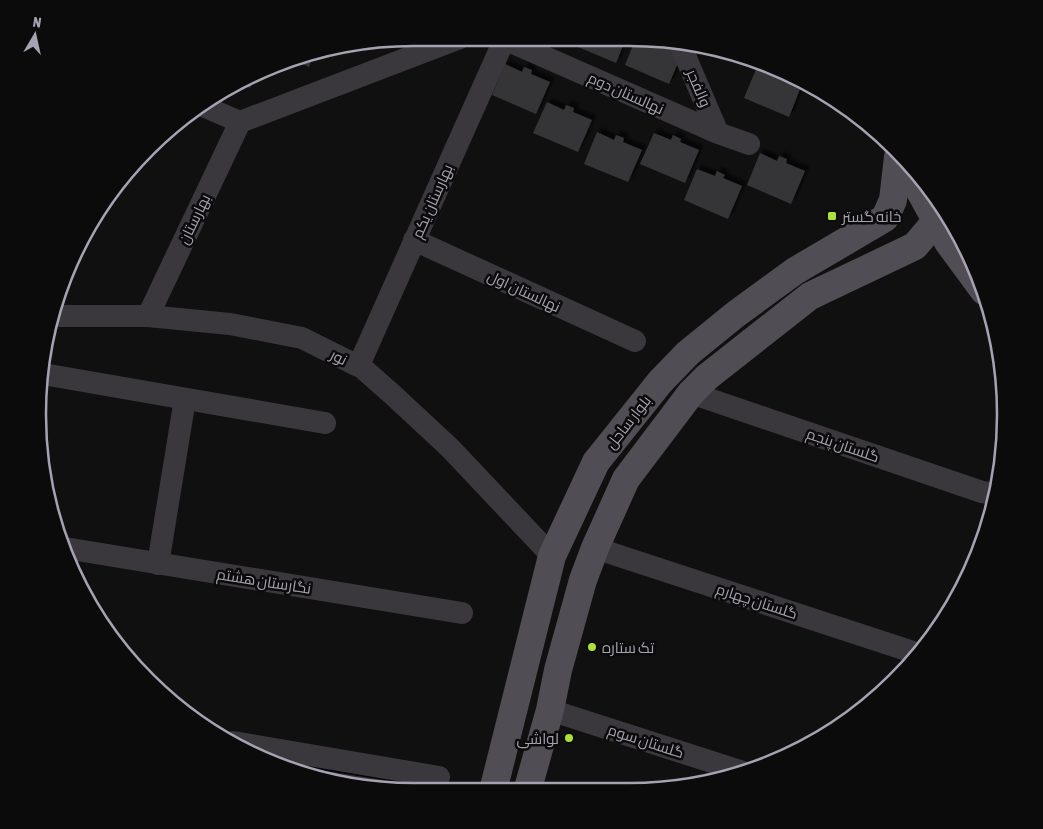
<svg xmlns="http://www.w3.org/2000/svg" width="1043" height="829" viewBox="0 0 1043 829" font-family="'Asap Condensed',Cairo,sans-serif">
	<defs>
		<filter id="shadow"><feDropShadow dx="4.5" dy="-4.5" stdDeviation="1" flood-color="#0009"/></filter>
	</defs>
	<rect width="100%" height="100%" fill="#111011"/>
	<!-- building -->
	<path fill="#363539" filter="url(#shadow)" d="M 574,38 L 626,38 L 616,63 L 571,44 Z
		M 636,38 L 649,38 L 656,41 L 657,39 L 665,41 L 664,43 L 683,51 L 669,84 L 625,65 Z
		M 315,51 L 309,67 L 293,60 Z
		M 505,64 L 522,72 L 524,67 L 532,70 L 531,74 L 550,82 L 536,114 L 492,95 Z
		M 757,67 L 775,74 L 777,70 L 785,73 L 783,76 L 802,84 L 789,117 L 744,98 Z
		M 256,76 L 250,88 L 238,83 Z
		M 547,102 L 564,110 L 566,105 L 574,108 L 573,112 L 592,120 L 578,152 L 533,133 Z
		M 597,132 L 614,140 L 616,135 L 624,138 L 623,142 L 642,150 L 628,182 L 584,164 Z
		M 654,133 L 671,140 L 673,135 L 681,139 L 680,142 L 699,150 L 685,183 L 640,164 Z
		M 760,153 L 777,161 L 779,156 L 787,159 L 786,163 L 805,171 L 791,204 L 747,185 Z
		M 697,169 L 715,176 L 717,171 L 725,175 L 723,178 L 742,186 L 728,219 L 684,200 Z
		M 280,764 L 408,784 L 408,786 L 341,784 L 280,766 Z"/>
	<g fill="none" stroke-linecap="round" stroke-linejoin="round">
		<!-- minor -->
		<path stroke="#3a383d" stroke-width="22" d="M 504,39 L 718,133 L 749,144
			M 680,44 L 718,133
			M 203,106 L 240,122
			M 240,122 L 460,38
			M 414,240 L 635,341
			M 51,316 L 148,316 L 230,324 L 302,338 L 358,366 L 359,365 L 393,395 L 450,448 L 552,556
			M 148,316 L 240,122
			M 359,365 L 505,38
			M 43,374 L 325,423
			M 691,393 L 982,492 L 996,494
			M 65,548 L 462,613
			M 595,548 L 919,654
			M 158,564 L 185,399
			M 550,710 L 743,772
			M 233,742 L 439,777"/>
		<!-- major -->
		<path stroke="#504d54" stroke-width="28" d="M 906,166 L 948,242 L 984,291
			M 494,787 L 552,556 L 596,462 L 660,382 L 688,353 L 736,314 L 795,271 L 885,218 L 893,200 L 898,157
			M 528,788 L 550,710 L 558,670 L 583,580 L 595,548 L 626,479 L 691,393 L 707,377 L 810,296 L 915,246 L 936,221"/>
	</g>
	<!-- markers -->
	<g fill="#abe138" stroke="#0c0b0c" stroke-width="2">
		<rect x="827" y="211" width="10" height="10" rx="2.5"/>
		<circle cx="592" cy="647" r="5"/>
		<circle cx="569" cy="738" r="5"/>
	</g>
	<g text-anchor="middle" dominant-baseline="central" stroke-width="5" stroke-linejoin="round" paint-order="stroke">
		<!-- street labels -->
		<g font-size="15" fill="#a7a2b1" stroke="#0c0b0c">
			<text transform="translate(699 88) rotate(67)">والفجر</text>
			<text transform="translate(626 93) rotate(24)">نهالستان دوم</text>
			<text transform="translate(432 201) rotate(-66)">بهارستان یکم</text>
			<text transform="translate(194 219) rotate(-64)">بهارستان</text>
			<text transform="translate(524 291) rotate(25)">نهالستان اول</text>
			<text transform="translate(339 357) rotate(27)">نور</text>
			<text transform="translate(628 422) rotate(-52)">بلوار ساحل</text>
			<text transform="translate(843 445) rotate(19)">گلستان پنجم</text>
			<text transform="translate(264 581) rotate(9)">نگارستان هشتم</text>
			<text transform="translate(757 601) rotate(18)">گلستان چهارم</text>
			<text transform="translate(646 741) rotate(18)">گلستان سوم</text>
		</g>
		<!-- poi labels -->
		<g font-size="15" fill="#a7a2b1" stroke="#0c0b0c" text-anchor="start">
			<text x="842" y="216">خانه گستر</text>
			<text x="602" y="647">تک ستاره</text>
			<text x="559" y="738" text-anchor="end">لواشی</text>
		</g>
	</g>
	<!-- crop -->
	<path d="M0 0H1043V829H0ZM414 46H629A368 368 0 0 1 997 414V415A368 368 0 0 1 629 783H414A368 368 0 0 1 46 415V414A368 368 0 0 1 414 46Z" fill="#0c0b0c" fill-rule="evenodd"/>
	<path fill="none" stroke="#a7a2b1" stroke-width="2.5" d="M414 46H629A368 368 0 0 1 997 414V415A368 368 0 0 1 629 783H414A368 368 0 0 1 46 415V414A368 368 0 0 1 414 46Z"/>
	<!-- north arrow -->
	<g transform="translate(35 35) rotate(9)" stroke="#0c0b0c" stroke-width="4" paint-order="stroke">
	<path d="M0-4L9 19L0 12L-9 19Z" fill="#a7a2b1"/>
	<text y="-8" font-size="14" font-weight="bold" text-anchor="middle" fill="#a7a2b1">N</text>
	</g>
</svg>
